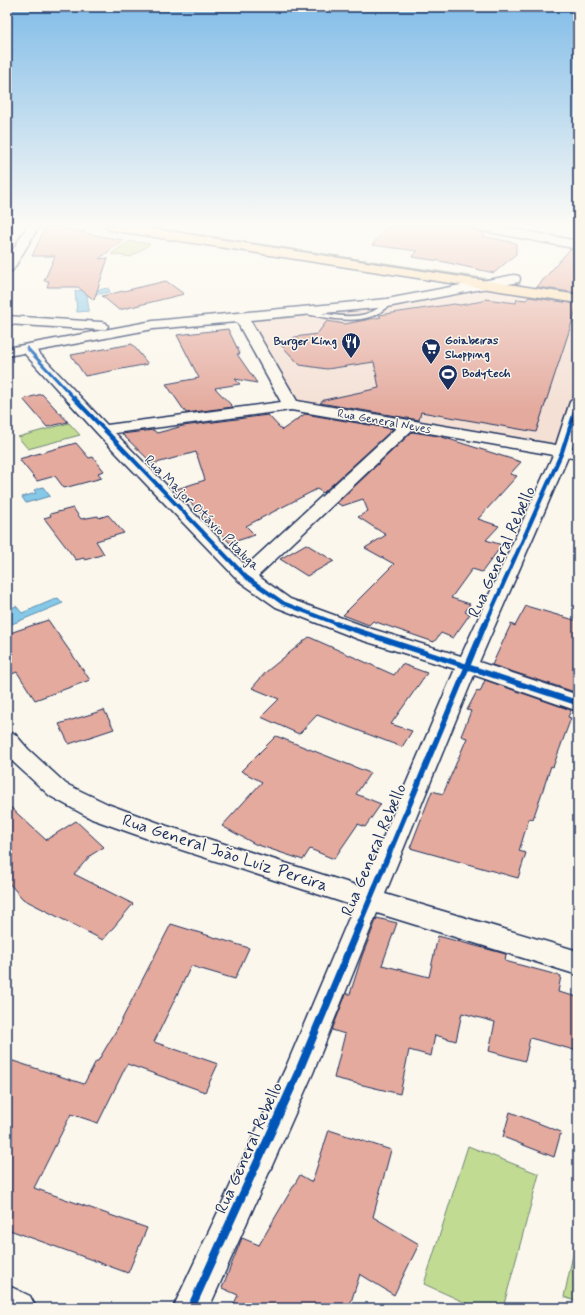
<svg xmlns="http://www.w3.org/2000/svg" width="585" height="1315" viewBox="0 0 585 1315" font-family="Mynerve,sans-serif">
	<rect width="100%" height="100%" fill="#fbf7ec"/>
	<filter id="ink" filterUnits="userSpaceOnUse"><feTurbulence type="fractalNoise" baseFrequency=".025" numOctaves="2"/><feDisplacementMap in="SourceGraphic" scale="8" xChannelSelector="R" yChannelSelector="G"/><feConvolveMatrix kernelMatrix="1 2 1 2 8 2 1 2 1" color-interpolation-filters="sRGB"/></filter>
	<g filter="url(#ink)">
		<!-- built -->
		<path fill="#f4e0d5" d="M 484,288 L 578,301 L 578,385 L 558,448 L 297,402 L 248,318 L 365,310 Z"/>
		<!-- green -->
		<path fill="#c2db92" stroke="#6e8578" d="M 126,226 L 144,226 L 489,279 L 490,281 Z
			M 130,241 L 150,244 L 131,257 L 111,254 Z
			M 69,423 L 80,435 L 28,449 L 18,437 Z
			M 468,1146 L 539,1174 L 503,1308 L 477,1308 L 424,1284 Z
			M 578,1231 L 578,1302 L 564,1297 Z"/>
		<!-- water -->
		<path fill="#86c8e7" stroke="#5b8bb0" d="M 108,288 L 110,292 L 87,296 L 89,311 L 77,312 L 75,291 L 86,290 L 87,292 Z
			M 43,487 L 50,496 L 26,503 L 22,497 L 36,493 L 34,490 Z
			M 58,598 L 63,603 L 7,626 L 7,610 L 16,606 L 22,613 Z"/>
		<!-- building -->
		<path fill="#e4aa9e" stroke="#1b2f5e" d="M 46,226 L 85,232 L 83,233 L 123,240 L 99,259 L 108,258 L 94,300 L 78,287 L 47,287 L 49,281 L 44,281 L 55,256 L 32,256 Z
			M 388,226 L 459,226 L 473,229 L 486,233 L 482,236 L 516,243 L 516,254 L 494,273 L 440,261 L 412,257 L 418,251 L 372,245 Z
			M 570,249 L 578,250 L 578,293 L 537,287 Z
			M 166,281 L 184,294 L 119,310 L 102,296 Z
			M 529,297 L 578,304 L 536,432 L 421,412 L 419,420 L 320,403 L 324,400 L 379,388 L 374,362 L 327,369 L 300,365 L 281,345 L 295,337 L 317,334 L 327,321 L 345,324 L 381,317 L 379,315 L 454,304 L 460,305 L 483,301 L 485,299 L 516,303 L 517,299 L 526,300 Z
			M 228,329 L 240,354 L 237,354 L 257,383 L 235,379 L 240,384 L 215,388 L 233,407 L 186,413 L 166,384 L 199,378 L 177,335 Z
			M 132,344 L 148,364 L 85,376 L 71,355 Z
			M 42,394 L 68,422 L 47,427 L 23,399 Z
			M 305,414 L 393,429 L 323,493 L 317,489 L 246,526 L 255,535 L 230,543 L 177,489 L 205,480 L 196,452 L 153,464 L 122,434 L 153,430 L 157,433 L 183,426 L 268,415 L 282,430 Z
			M 412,432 L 439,436 L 521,462 L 510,474 L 517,476 L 478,519 L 499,526 L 486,540 L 502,545 L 482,572 L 472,569 L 451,598 L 470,604 L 465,612 L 470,614 L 453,638 L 441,633 L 434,642 L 373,621 L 369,625 L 343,615 L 394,564 L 365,548 L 386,535 L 358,517 L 368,511 L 363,499 L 342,506 L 337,503 Z
			M 76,443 L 89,458 L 93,457 L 104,471 L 98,473 L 102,478 L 64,488 L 55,476 L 37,481 L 19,459 Z
			M 73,508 L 81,519 L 98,516 L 99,518 L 108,515 L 124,533 L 96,541 L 104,554 L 85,560 L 84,558 L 76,560 L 44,518 L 51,516 L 50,514 Z
			M 306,544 L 334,561 L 307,576 L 280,559 Z
			M 526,606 L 578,621 L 578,693 L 492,665 L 511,624 L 515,626 Z
			M 48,620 L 90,680 L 35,700 L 17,672 L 7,676 L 7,634 Z
			M 309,637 L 394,675 L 402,664 L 427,673 L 391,724 L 412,731 L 402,747 L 317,715 L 299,734 L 261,717 L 279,699 L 252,688 L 266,672 Z
			M 485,680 L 571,710 L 568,717 L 571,718 L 553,767 L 551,766 L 533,819 L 529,818 L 519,851 L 526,853 L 518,878 L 410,848 L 432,791 L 443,794 L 467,738 L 461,736 L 471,711 L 467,710 L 477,691 L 480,692 Z
			M 104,710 L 114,729 L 69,744 L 59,724 Z
			M 276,736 L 370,773 L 356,794 L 381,804 L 365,827 L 358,824 L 334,859 L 310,849 L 303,860 L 255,844 L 222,826 L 262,782 L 241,771 Z
			M 7,804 L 46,840 L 76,821 L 104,847 L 91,855 L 74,874 L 133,904 L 103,940 L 23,899 L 7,881 Z
			M 377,918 L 397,923 L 382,965 L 429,977 L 438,936 L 506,954 L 505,961 L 561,976 L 558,992 L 578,997 L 578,1051 L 530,1038 L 525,1061 L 489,1051 L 495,1022 L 462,1013 L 456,1041 L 435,1035 L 431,1056 L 409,1050 L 400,1094 L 334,1078 L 345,1034 L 332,1030 L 346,994 L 350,994 L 362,956 Z
			M 171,924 L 249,948 L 235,979 L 191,966 L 154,1042 L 218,1064 L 205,1092 L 127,1064 L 98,1123 L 71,1114 L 34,1188 L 147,1228 L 128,1273 L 7,1229 L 7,1059 L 84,1084 L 96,1061 L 98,1061 L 117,1029 Z
			M 510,1112 L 561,1132 L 554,1157 L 503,1137 Z
			M 329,1130 L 391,1150 L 373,1217 L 419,1244 L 394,1295 L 360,1274 L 349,1308 L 232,1308 L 238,1295 L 222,1288 L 242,1238 L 259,1245 L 300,1175 L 312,1182 Z"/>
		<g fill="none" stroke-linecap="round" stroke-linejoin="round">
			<defs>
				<path id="lane" d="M 385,302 L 390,303 C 371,328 333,319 306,314 L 303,312 L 306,310 C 331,315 366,324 385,302 Z"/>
				<path id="street" d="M 27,226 L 39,226 L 13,270 L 7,274 L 7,260 Z
					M 472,226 L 498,226 L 578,241 L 578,249 L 478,230 Z
					M 514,275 L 519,276 L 520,279 L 519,282 L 387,307 L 250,320 L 297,401 L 556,445 L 570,402 L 573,399 L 578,397 L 578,427 L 572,448 L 578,449 L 578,459 L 568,457 L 479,662 L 578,695 L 578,711 L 474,675 L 385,894 L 578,951 L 578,975 L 377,913 L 313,1073 L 209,1308 L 173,1308 L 286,1067 L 354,906 L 151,840 L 92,819 L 50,796 L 12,761 L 7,755 L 7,732 L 15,734 L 28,749 L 66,784 L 110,805 L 167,826 L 362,887 L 455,669 L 358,639 L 276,607 L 239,581 L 97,433 L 24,353 L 7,356 L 7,348 L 153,321 L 387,299 ZM 237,322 L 281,402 L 107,425 L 37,351 L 153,329 ZM 291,410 L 396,428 L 246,566 L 115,433 ZM 412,430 L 553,455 L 461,656 L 372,629 L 290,599 L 258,576 Z
					M 7,316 L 101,322 L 106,323 L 108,326 L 106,329 L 101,330 L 7,324 Z
					M 7,1285 L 30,1296 L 36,1308 L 7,1308 Z"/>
				<path id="primary" d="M 104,226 L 135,226 L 578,295 L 578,303 L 110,230 Z"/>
			</defs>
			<!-- lane casing -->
			<use href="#lane" stroke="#1b2f5e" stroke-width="3"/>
			<!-- street casing -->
			<use href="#street" stroke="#1b2f5e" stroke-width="3"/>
			<!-- primary casing -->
			<use href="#primary" stroke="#1b2f5e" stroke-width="3"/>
			<!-- lane -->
			<use href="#lane" fill="#fbf7ec" fill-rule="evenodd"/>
			<!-- street -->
			<use href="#street" fill="#fbf7ec" fill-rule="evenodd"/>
			<!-- primary -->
			<use href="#primary" fill="#fcdcac" fill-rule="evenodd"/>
			<defs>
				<path id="cycleway-far3" d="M 27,348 L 74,398"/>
				<path id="cycleway-far2" d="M 73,397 L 246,577 L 283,603 L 340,625
					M 485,625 L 562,452 L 578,402"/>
				<path id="cycleway-far1" d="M 337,624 L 578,703
					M 360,923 L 485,624"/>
				<path id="cycleway" d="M 191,1308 L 298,1073 L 361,922"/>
			</defs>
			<!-- cycleway-far3 casing -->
			<use href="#cycleway-far3" stroke="#fbf7ec" stroke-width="4.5"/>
			<!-- cycleway-far2 casing -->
			<use href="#cycleway-far2" stroke="#fbf7ec" stroke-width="6"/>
			<!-- cycleway-far1 casing -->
			<use href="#cycleway-far1" stroke="#fbf7ec" stroke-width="8"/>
			<!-- cycleway casing -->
			<use href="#cycleway" stroke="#fbf7ec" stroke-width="10"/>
			<!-- cycleway-far3 -->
			<use href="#cycleway-far3" stroke="#0057b8" stroke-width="3"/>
			<!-- cycleway-far2 -->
			<use href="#cycleway-far2" stroke="#0057b8" stroke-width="4"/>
			<!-- cycleway-far1 -->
			<use href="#cycleway-far1" stroke="#0057b8" stroke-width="5.5"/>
			<!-- cycleway -->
			<use href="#cycleway" stroke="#0057b8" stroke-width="8"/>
		</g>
	</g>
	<!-- sky -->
	<linearGradient id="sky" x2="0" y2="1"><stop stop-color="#81bce8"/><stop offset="0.55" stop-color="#fdfbf6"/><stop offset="1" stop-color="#fdfbf6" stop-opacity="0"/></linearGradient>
	<rect width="585" height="410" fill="url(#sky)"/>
	<!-- icons -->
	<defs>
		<symbol id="restaurant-pin" viewBox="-11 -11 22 30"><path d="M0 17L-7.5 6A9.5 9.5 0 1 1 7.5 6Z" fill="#1b2f5e" stroke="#fbf7ec"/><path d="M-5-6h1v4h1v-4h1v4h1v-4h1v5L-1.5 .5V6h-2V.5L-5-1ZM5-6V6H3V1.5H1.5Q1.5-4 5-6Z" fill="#fff"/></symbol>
		<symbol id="supermarket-pin" viewBox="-11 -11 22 30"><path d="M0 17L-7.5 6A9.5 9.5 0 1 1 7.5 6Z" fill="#1b2f5e" stroke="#fbf7ec"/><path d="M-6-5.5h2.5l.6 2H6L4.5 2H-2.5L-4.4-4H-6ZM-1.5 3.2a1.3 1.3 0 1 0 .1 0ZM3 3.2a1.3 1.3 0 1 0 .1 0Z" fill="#fff"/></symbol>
		<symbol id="stadium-pin" viewBox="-11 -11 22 30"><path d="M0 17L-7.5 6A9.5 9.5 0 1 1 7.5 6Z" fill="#1b2f5e" stroke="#fbf7ec"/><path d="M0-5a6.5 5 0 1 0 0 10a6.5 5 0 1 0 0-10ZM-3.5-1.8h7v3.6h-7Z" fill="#fff"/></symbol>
	</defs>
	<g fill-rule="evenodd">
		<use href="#restaurant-pin" x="340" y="331" width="22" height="30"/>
		<use href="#supermarket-pin" x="420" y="337" width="22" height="30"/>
		<use href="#stadium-pin" x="437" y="363" width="22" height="30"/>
	</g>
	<g text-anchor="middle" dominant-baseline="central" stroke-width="3" stroke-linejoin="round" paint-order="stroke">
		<!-- far-poi labels -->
		<g font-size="12" font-weight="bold" fill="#1b2f5e" stroke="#fbf7ec" text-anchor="start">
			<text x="445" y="341">Goiabeiras<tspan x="445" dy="14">Shopping</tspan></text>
			<text x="337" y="342" text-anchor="end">Burger King</text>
			<text x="462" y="374">Bodytech</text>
		</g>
		<!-- far-street labels -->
		<g font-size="12" fill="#1b2f5e" stroke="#fbf7ec">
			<text transform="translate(384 422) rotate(10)">Rua General Neves</text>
		</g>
		<!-- street labels -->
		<g font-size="14" fill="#1b2f5e" stroke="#fbf7ec">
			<text transform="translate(202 513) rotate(45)">Rua Major Otávio Pitaluga</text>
		</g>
		<!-- near-street labels -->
		<g font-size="17" fill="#1b2f5e" stroke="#fbf7ec">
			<text transform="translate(502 552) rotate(-66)">Rua General Rebello</text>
			<text transform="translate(374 850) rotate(-67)">Rua General Rebello</text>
			<text transform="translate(225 853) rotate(18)">Rua General João Luiz Pereira</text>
			<text transform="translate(249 1148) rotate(-66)">Rua General Rebello</text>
		</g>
	</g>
	<!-- margin -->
	<rect width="585" height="1315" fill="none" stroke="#fbf7ec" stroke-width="24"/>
	<rect x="12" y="12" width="561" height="1291" fill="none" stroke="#1b2f5e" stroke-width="1.5" filter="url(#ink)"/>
</svg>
